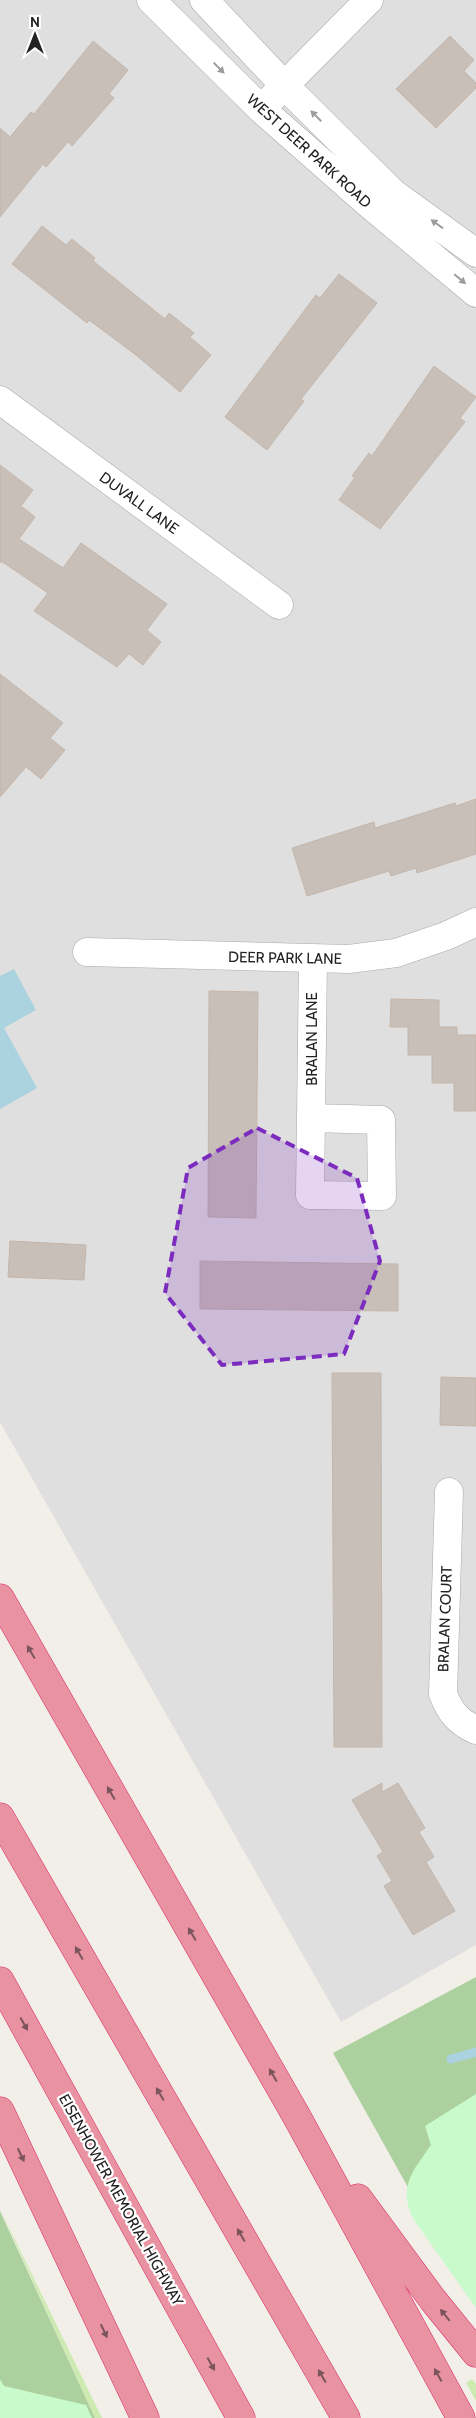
<svg xmlns="http://www.w3.org/2000/svg" width="476" height="2418" viewBox="0 0 476 2418" font-family="Cabin,sans-serif">
	<rect width="100%" height="100%" fill="#f2efe9"/>
	<!-- residential -->
	<path fill="#e0dfdf" d="M 0,0 L 476,0 L 476,1945 L 341,2022 L 0,1422 Z"/>
	<!-- grass -->
	<path fill="#cdebb0" d="M 0,2209 L 102,2418 L 95,2418 Z
		M 472,2379 L 476,2384 L 476,2401 L 466,2383 Z"/>
	<!-- forest -->
	<path fill="#add19e" d="M 476,1977 L 476,2294 L 429,2225 L 333,2053 Z
		M 0,2211 L 95,2418 L 0,2418 Z"/>
	<!-- park -->
	<path fill="#c8facc" d="M 476,2094 L 476,2308 L 414,2220 C 397,2187 413,2171 431,2145 L 425,2126 Z
		M 0,2379 L 4,2386 L 86,2405 L 92,2418 L 0,2418 Z"/>
	<!-- water -->
	<path fill="#aad3df" d="M 14,969 L 36,1010 L 4,1028 L 37,1088 L 0,1109 L 0,976 Z"/>
	<g fill="none" stroke-linecap="round" stroke-linejoin="round">
		<!-- stream -->
		<path stroke="#aad3df" stroke-width="9" d="M 451,2059 L 476,2052"/>
	</g>
	<!-- building -->
	<path fill="#c7bfb8" stroke="#c4b6ab" d="M 450,36 L 474,60 L 464,71 L 476,83 L 476,88 L 436,128 L 396,89 Z
		M 93,41 L 128,70 L 109,94 L 114,98 L 72,146 L 68,142 L 46,167 L 43,164 L 0,217 L 0,128 L 10,137 L 31,112 L 34,114 Z
		M 42,226 L 66,245 L 72,239 L 95,258 L 93,261 L 165,319 L 169,313 L 194,333 L 190,337 L 211,355 L 180,392 L 136,355 L 89,320 L 87,323 L 12,264 Z
		M 339,274 L 377,303 L 301,399 L 304,401 L 267,450 L 225,417 L 316,295 L 320,298 Z
		M 434,366 L 476,397 L 460,418 L 465,422 L 380,529 L 339,500 L 355,477 L 352,476 L 369,453 L 372,456 Z
		M 0,465 L 33,490 L 21,506 L 35,517 L 19,539 L 63,568 L 81,543 L 167,604 L 147,630 L 161,642 L 143,665 L 129,654 L 117,667 L 34,611 L 48,593 L 1,561 L 0,563 Z
		M 0,674 L 63,723 L 50,738 L 65,750 L 41,779 L 26,767 L 0,797 Z
		M 476,799 L 476,854 L 417,873 L 416,868 L 391,876 L 389,871 L 307,896 L 292,848 L 374,822 L 375,828 L 455,803 L 456,806 Z
		M 209,991 L 258,992 L 256,1218 L 208,1217 Z
		M 391,999 L 439,1000 L 439,1027 L 457,1027 L 457,1035 L 476,1035 L 476,1111 L 454,1111 L 454,1083 L 432,1083 L 432,1055 L 408,1055 L 408,1027 L 390,1027 Z
		M 10,1241 L 86,1245 L 84,1280 L 8,1277 Z
		M 200,1261 L 398,1264 L 398,1311 L 200,1309 Z
		M 332,1373 L 381,1373 L 382,1747 L 334,1747 Z
		M 441,1377 L 476,1378 L 476,1426 L 440,1425 Z
		M 382,1783 L 382,1792 L 398,1783 L 425,1828 L 419,1832 L 434,1857 L 426,1862 L 455,1911 L 413,1935 L 384,1886 L 392,1881 L 377,1856 L 383,1852 L 352,1800 Z"/>
	<g fill="none" stroke-linecap="round" stroke-linejoin="round">
		<defs>
			<path id="minor" d="M 151,0 L 261,109 L 369,204 L 476,293
				M 204,0 L 284,85 L 393,193 L 476,253
				M 272,98 L 369,0
				M 0,400 L 279,605
				M 87,952 L 349,959 L 396,953 L 446,936 L 476,922
				M 312,1118 L 381,1120 L 382,1196 L 310,1195 L 313,959
				M 449,1492 L 443,1694 C 450,1712 458,1722 476,1730"/>
			<path id="highway" d="M 0,1598 L 297,2117 L 461,2418
				M 0,1817 L 346,2418
				M 0,1981 L 241,2418
				M 0,2111 L 145,2418
				M 358,2198 L 433,2300 L 476,2353"/>
		</defs>
		<!-- minor casing -->
		<use href="#minor" stroke="#a9a9a9" stroke-width="29"/>
		<!-- highway casing -->
		<use href="#highway" stroke="#dc2a67" stroke-width="29"/>
		<!-- minor -->
		<use href="#minor" stroke="#fff" stroke-width="28"/>
		<!-- highway -->
		<use href="#highway" stroke="#e892a2" stroke-width="28"/>
	</g>
	<!-- one-way arrows -->
	<defs><path id="oneway-solid" d="M-6-.8H1V-3.2L6.5 0L1 3.2V.8H-6Z" transform="scale(1.25)"/></defs>
	<g fill="#9c9c9c">
		<use href="#oneway-solid" transform="translate(219 68) rotate(45)"/>
		<use href="#oneway-solid" transform="translate(316 116) rotate(-135)"/>
		<use href="#oneway-solid" transform="translate(437 224) rotate(-144)"/>
		<use href="#oneway-solid" transform="translate(460 279) rotate(40)"/>
	</g>
	<g fill="#7b545c">
		<use href="#oneway-solid" transform="translate(31 1652) rotate(-120)"/>
		<use href="#oneway-solid" transform="translate(111 1793) rotate(-120)"/>
		<use href="#oneway-solid" transform="translate(192 1934) rotate(-120)"/>
		<use href="#oneway-solid" transform="translate(79 1953) rotate(-120)"/>
		<use href="#oneway-solid" transform="translate(24 2024) rotate(61)"/>
		<use href="#oneway-solid" transform="translate(273 2075) rotate(-120)"/>
		<use href="#oneway-solid" transform="translate(160 2094) rotate(-120)"/>
		<use href="#oneway-solid" transform="translate(21 2155) rotate(65)"/>
		<use href="#oneway-solid" transform="translate(241 2235) rotate(-120)"/>
		<use href="#oneway-solid" transform="translate(445 2315) rotate(-129)"/>
		<use href="#oneway-solid" transform="translate(104 2331) rotate(65)"/>
		<use href="#oneway-solid" transform="translate(211 2364) rotate(61)"/>
		<use href="#oneway-solid" transform="translate(438 2375) rotate(-119)"/>
		<use href="#oneway-solid" transform="translate(322 2376) rotate(-120)"/>
	</g>
	<!-- marked area -->
	<path fill="#7b2cbf" fill-opacity="0.2" stroke="#7b2cbf" stroke-width="4" stroke-dasharray="10 6" stroke-linejoin="round" d="M 257,1128 L 357,1178 L 380,1261 L 344,1354 L 222,1365 L 165,1293 L 188,1168 Z"/>
	<g text-anchor="middle" dominant-baseline="central" stroke-width="4.5" stroke-linejoin="round" paint-order="stroke">
		<!-- street labels -->
		<g font-size="15" fill="#222" stroke="#fff">
			<text transform="translate(309 151) rotate(42)">WEST DEER PARK ROAD</text>
			<text transform="translate(139 503) rotate(36)">DUVALL LANE</text>
			<text transform="translate(285 958) rotate(1)">DEER PARK LANE</text>
			<text transform="translate(312 1039) rotate(-90)">BRALAN LANE</text>
			<text transform="translate(445 1619) rotate(-88)">BRALAN COURT</text>
			<text transform="translate(121 2200) rotate(61)">EISENHOWER MEMORIAL HIGHWAY</text>
		</g>
	</g>
	<!-- north arrow -->
	<g transform="translate(35 35)" stroke="#ffffff" stroke-width="4" paint-order="stroke">
	<path d="M0-4L9 19L0 12L-9 19Z" fill="#222222"/>
	<text y="-8" font-size="14" font-weight="bold" text-anchor="middle" fill="#222222">N</text>
	</g>
</svg>
